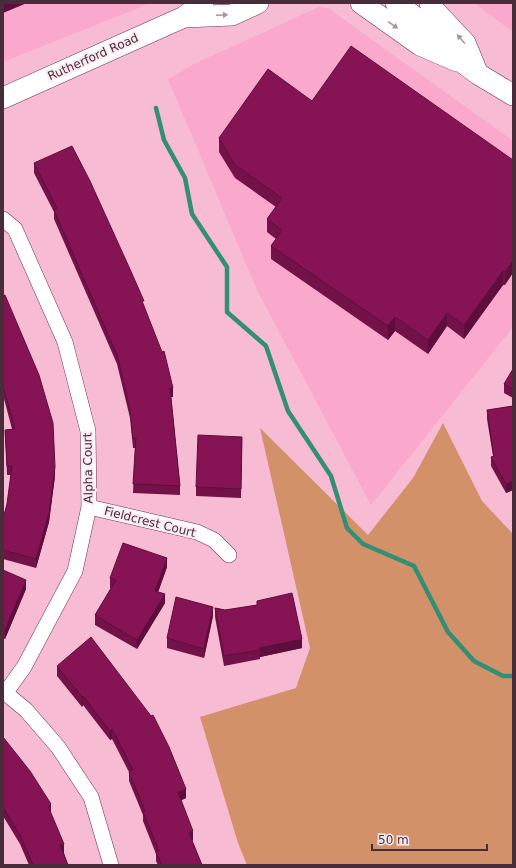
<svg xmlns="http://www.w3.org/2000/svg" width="516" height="868" viewBox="0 0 516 868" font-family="'DejaVu Sans',sans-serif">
	<rect width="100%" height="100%" fill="#f7bbd4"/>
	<!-- built -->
	<path fill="#faa9cc" d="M 3,3 L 151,3 L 3,62 Z
		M 474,3 L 513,3 L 513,32 Z
		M 319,7 L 328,8 L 513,141 L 513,327 L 371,505 L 257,290 L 168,79 L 194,64 Z"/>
	<!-- green -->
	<path fill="#d39169" d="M 443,423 L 482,501 L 513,534 L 513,865 L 247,865 L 238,843 L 200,717 L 296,688 L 310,648 L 260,428 L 368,535 L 413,478 Z"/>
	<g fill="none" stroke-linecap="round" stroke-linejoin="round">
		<!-- stream -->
		<path stroke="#338e76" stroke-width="4.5" d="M 156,108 L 164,140 L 185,178 L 192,214 L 227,267 L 227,312 L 266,346 L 288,411 L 331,476 L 347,528 L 363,544 L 414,566 L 448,632 L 474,661 L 503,676 L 513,676"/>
		<defs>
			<path id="minor" d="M 3,219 L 15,229 L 65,342 L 88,431 L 89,507 L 75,571 L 24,667 L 6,692
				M 89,507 L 197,532 L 214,540 L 229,555
				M 3,691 L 26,710 L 58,747 L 91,797 L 111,865"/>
			<path id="secondary" d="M 361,3 L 420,45 L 457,61
				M 396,3 L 431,29 L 463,63 L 478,74 L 513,95
				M 430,3 L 433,9 L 465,43 L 477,72
				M 184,17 L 232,15 L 258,3
				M 3,98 L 184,17 L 203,3"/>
		</defs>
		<!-- minor casing -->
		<use href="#minor" stroke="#703350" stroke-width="16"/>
		<!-- secondary casing -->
		<use href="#secondary" stroke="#703350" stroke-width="22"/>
		<!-- minor -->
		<use href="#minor" stroke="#fff" stroke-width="15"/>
		<!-- secondary -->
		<use href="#secondary" stroke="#fff" stroke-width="21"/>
	</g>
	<!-- wall -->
	<path fill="#731149" d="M 312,101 L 513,160 L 505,285 L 503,285 L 464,339 L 447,326 L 428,354 L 395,331 L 388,340 L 271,259 L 271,246 L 276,239 L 267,232 L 267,219 L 276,207 L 235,178 L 219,152 L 219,138 Z
		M 34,163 L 144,306 L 173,397 L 171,397 L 180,486 L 180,495 L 133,493 L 135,448 L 133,448 L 130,418 L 117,364 L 54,219 L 54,212 L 34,173 Z
		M 3,296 L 55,476 L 49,522 L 36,568 L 3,559 L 3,519 L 7,504 L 11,475 L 7,475 L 5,430 L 12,429 L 3,395 Z
		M 513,369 L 513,398 L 504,393 L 504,384 Z
		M 513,406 L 513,490 L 506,493 L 491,466 L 491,457 L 493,456 L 487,419 L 487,410 Z
		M 242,437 L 241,498 L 196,496 L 196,487 Z
		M 167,567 L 158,592 L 165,603 L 137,649 L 95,625 L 95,615 L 111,588 L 110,588 L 110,578 Z
		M 3,570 L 26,589 L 5,639 L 3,638 Z
		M 257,601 L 302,648 L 260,657 L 260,659 L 224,666 L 215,617 L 215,608 L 225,610 L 257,605 Z
		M 213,616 L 204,658 L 167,648 L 167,638 Z
		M 57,666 L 186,798 L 181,800 L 193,840 L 192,841 L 202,865 L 158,865 L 156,861 L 156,854 L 143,821 L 143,815 L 129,781 L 129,772 L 112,739 L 110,740 L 83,705 L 82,707 L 57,676 Z
		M 3,737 L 51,813 L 64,853 L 68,865 L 29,865 L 20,844 L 3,816 Z"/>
	<!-- shaded-wall -->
	<path fill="#5e0e3c" d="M 3,3 L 27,3 L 3,13 Z
		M 513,260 L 513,273 L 505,285 L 505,272 Z
		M 503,271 L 503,285 L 464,339 L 464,325 Z
		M 447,313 L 447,326 L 428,354 L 428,340 Z
		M 395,317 L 395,331 L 388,340 L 388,326 Z
		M 170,388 L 173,388 L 173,397 L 170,397 Z
		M 55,467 L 55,476 L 49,522 L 36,568 L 36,559 Z
		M 513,481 L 513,490 L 506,493 L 506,484 Z
		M 167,558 L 167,567 L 155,601 L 155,591 Z
		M 26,580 L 26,589 L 5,639 L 5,630 Z
		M 165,594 L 165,603 L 137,649 L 137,640 Z
		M 213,607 L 213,616 L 204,658 L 204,649 Z
		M 302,639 L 302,648 L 260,657 L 260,648 Z
		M 83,696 L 83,705 L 82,707 L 82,697 Z
		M 112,729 L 112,739 L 110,740 L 110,731 Z
		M 186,789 L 186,798 L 178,802 L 178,792 Z
		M 51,804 L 51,813 L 48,806 Z
		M 193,831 L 193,840 L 189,842 L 189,833 Z
		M 64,844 L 64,854 L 60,845 Z"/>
	<!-- building -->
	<path fill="#861455" stroke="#5e0e3c" d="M 351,46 L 513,160 L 513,260 L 505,272 L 503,271 L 464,325 L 447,313 L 428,340 L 395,317 L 388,326 L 271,246 L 282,230 L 267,219 L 282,198 L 235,165 L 219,138 L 268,69 L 312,101 Z
		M 72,146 L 90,181 L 129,267 L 144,301 L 142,301 L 162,352 L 164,351 L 173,388 L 170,388 L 180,486 L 133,484 L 136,438 L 133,439 L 130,409 L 117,355 L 54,210 L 57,208 L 34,163 Z
		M 5,295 L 39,375 L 53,423 L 55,467 L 49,513 L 36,559 L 3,550 L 3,519 L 7,504 L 12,466 L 7,466 L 5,430 L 15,429 L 3,386 L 3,296 Z
		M 513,369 L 513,389 L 504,384 Z
		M 513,406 L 513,481 L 506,484 L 491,457 L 494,456 L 487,410 Z
		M 198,435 L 242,437 L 241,489 L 196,487 Z
		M 123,543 L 167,558 L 155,591 L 165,594 L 137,640 L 95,615 L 116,580 L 110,578 Z
		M 3,570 L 26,580 L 5,630 L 3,629 Z
		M 292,593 L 302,639 L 260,648 L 260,650 L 224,656 L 215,608 L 225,610 L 257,605 L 257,601 Z
		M 176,597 L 213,607 L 204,649 L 167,638 Z
		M 91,637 L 151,716 L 153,715 L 169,747 L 186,789 L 178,792 L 193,831 L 189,833 L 202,865 L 162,865 L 156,852 L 159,851 L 143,812 L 145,811 L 129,772 L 133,770 L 112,729 L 110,731 L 83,696 L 82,697 L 57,666 Z
		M 3,737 L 30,771 L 51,804 L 48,806 L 64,844 L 60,845 L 68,865 L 33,865 L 20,835 L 3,807 Z"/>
	<!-- one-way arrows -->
	<defs><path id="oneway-solid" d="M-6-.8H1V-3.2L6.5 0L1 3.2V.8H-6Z"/></defs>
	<g fill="#a4969c">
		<use href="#oneway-solid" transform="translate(222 15) rotate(-2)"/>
		<use href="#oneway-solid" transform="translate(393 25) rotate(35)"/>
		<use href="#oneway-solid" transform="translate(461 39) rotate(-131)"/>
	</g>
	<g text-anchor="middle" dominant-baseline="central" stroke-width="4" stroke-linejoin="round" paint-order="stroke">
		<!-- street labels -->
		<g font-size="12" fill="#492c39" stroke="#fbebf1">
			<text transform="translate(93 57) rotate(-24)">Rutherford Road</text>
			<text transform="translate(88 468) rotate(-91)">Alpha Court</text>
			<text transform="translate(150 522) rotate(14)">Fieldcrest Court</text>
		</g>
	</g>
	<!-- border -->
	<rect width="516" height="868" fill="none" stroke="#492c39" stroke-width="8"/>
	<!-- scale -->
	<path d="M372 844v6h115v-6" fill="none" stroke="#492c39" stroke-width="2"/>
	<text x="378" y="844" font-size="12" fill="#492c39" stroke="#fbebf1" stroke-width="3" paint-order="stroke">50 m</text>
</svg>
